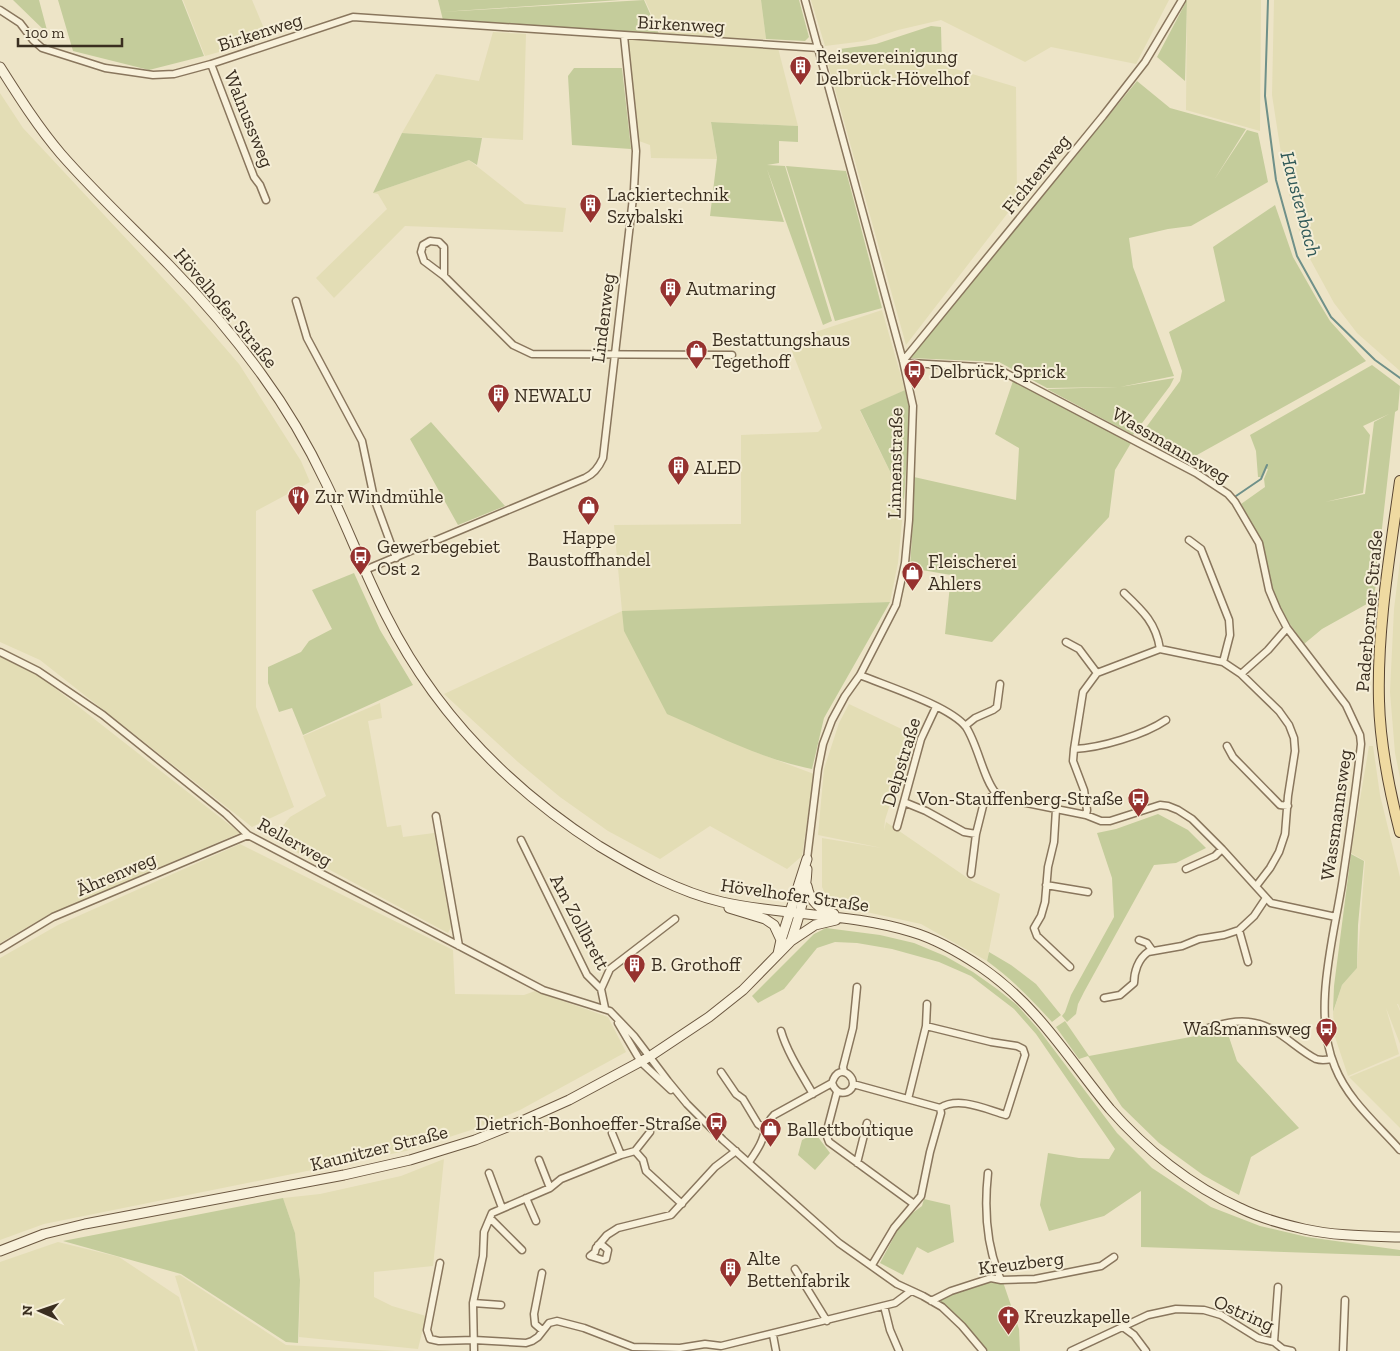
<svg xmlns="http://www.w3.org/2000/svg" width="1400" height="1351" viewBox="0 0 1400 1351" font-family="'Zilla Slab',serif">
	<rect width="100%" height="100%" fill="#ede4c7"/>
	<!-- farmland -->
	<path fill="#e3ddb5" d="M 183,0 L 252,0 L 268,38 L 205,56 Z
		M 645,0 L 761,0 L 766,39 L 688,37 L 778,48 L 798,126 L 711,122 L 717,159 L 651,158 L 650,145 L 639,141 L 628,39 L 663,40 Z
		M 811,0 L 1169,0 L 1136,64 L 1051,47 L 1025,62 L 941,20 L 898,30 L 865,41 L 825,46 Z
		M 1187,0 L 1261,0 L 1260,131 L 1186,110 Z
		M 1274,0 L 1400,0 L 1400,371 L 1357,333 L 1334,303 L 1304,248 L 1285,179 L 1272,95 Z
		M 493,32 L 526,34 L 523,140 L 402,133 L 436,74 L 479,81 Z
		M 825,53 L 888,62 L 916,62 L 942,65 L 1016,87 L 1017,201 L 906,345 Z
		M 0,93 L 23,128 L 188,305 L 239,364 L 301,461 L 310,482 L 256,511 L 256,707 L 294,807 L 252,827 L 40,660 L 0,642 Z
		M 469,160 L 525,204 L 566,208 L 563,232 L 405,226 L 334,298 L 316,278 L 387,209 L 378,194 L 373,193 Z
		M 882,310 L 905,390 L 860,411 L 904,500 L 898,563 L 890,602 L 622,612 L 755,752 L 814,774 L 802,856 L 787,869 L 710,826 L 660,859 L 608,831 L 560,797 L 518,762 L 444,694 L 622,611 L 614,525 L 741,524 L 741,435 L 818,432 L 822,428 L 788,341 Z
		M 1400,561 L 1400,778 L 1395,753 L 1390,692 L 1394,609 Z
		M 0,656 L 33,671 L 240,833 L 50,914 L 0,943 Z
		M 380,703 L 382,718 L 368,721 L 387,827 L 401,825 L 403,837 L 434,833 L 451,927 L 448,933 L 272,839 L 290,817 L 326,796 L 303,736 Z
		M 849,704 L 912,734 L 885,820 L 884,831 L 886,822 L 972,881 L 1000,894 L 987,961 L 921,924 L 830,904 L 822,887 L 822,838 L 882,848 L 818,835 L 824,769 L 839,723 Z
		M 1369,746 L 1373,746 L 1380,795 L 1400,877 L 1400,1009 L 1398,1004 L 1397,1004 L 1400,1011 L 1400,1044 L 1386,1008 L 1399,1054 L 1348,1076 L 1335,1037 L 1333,1013 L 1342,985 L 1357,968 L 1365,861 L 1351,853 Z
		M 240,844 L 453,950 L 455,994 L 524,995 L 535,991 L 608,1017 L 626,1052 L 520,1110 L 471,1130 L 406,1151 L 44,1224 L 0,1240 L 0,958 L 58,925 Z
		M 1400,1056 L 1400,1128 L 1349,1077 Z
		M 444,1159 L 433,1266 L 374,1272 L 374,1297 L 392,1306 L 426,1316 L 418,1349 L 299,1337 L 300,1280 L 295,1233 L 283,1198 L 320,1194 L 401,1176 Z
		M 58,1242 L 119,1257 L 179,1297 L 195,1351 L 0,1351 L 0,1262 Z
		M 180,1275 L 286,1345 L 395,1351 L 198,1351 L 175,1276 Z"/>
	<!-- green -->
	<path fill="#c4cc9b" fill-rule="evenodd" d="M 13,0 L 39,0 L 48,34 Z
		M 58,0 L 182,0 L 204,56 L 149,70 L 73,51 Z
		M 438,0 L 620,0 L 441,12 Z
		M 644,0 L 660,36 L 444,24 L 441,12 Z
		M 761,0 L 799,0 L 809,37 L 805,41 L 766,39 Z
		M 1187,0 L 1185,81 L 1157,57 Z
		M 931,26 L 941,27 L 942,65 L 916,62 L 888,62 L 841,55 L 840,49 L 876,44 Z
		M 574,68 L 622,68 L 631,149 L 572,145 L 568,76 Z
		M 1137,81 L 1170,108 L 1246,129 L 1214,180 L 1247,130 L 1258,133 L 1268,182 L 1191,226 L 1168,229 L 1129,238 L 1133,267 L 1174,376 L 1120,387 L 1174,378 L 1170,386 L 1133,435 L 1047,389 L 1118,387 L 1047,388 L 999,362 L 910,358 Z
		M 711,122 L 798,126 L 798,142 L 779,141 L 779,163 L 767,165 L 785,166 L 832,321 L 823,325 L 767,169 L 784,222 L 710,216 L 717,158 Z
		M 402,133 L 482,138 L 477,165 L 469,160 L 373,193 Z
		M 786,166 L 846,171 L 882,308 L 835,321 Z
		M 1275,205 L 1293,257 L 1318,301 L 1330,321 L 1366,361 L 1188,460 L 1142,433 L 1180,381 L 1182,371 L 1169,332 L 1225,301 L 1213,247 Z
		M 1372,365 L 1400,386 L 1398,410 L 1395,412 L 1374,600 L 1322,629 L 1304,644 L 1290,624 L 1280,607 L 1273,589 L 1262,541 L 1241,504 L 1265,487 L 1264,479 L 1268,469 L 1265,468 L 1261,477 L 1258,477 L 1256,451 L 1250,435 ZM 1389,414 L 1374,422 L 1365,494 L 1325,502 L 1363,493 L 1370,435 L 1363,426 Z
		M 1013,381 L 1131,443 L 1115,470 L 1109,517 L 992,642 L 945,634 L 951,575 L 910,568 L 913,520 L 914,477 L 1016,500 L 1019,448 L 995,434 Z
		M 905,390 L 910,410 L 904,500 L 860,410 Z
		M 431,422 L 505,506 L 458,525 L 410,439 Z
		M 354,573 L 380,630 L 413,685 L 303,735 L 292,708 L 279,712 L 268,683 L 268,667 L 301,652 L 309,641 L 332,629 L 312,590 Z
		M 890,602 L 824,718 L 812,769 C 761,759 714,734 667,714 L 624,631 L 622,611 Z
		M 1158,814 L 1188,830 L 1206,848 L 1176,863 L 1154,865 L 1084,992 L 1078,1004 L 1076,1014 L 1067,1022 L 1062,1016 L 1065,1012 L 1071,995 L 1114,917 L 1112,878 L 1097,833 L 1116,829 Z
		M 1351,854 L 1364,861 L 1358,925 L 1357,968 L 1342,985 L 1333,1012 L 1334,986 Z
		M 826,928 L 880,935 L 914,943 L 945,956 L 973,972 L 997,989 L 1017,1005 L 1039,1030 L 1117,1133 L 1152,1168 L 1211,1207 L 1260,1226 L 1307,1237 L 1400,1250 L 1400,1256 L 1141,1247 L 1141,1191 L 1104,1216 L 1049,1231 L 1040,1205 L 1048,1153 L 1079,1158 L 1109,1159 L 1115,1149 L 1036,1034 L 1014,1009 L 971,976 L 939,962 L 892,949 L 857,943 L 835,942 L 817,948 L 784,989 L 758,1003 L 752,996 L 814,934 Z
		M 989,952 L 1011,965 L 1036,984 L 1061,1015 L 1052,1022 C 1032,1000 1012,979 987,961 Z
		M 1065,1021 L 1089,1056 L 1201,1035 L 1225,1025 L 1237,1061 L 1299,1128 L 1251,1157 L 1239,1195 L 1203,1175 L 1159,1143 L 1122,1107 L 1088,1056 L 1079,1059 L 1056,1027 Z
		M 815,1133 L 830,1153 L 815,1170 L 798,1155 L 802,1140 Z
		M 283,1198 L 295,1233 L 300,1280 L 298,1343 L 286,1342 L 181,1274 L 63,1241 Z
		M 924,1199 L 950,1205 L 954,1242 L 928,1253 L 917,1247 L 903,1275 L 880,1263 L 903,1220 L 922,1206 Z
		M 984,1281 L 1003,1282 L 1019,1329 L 1020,1351 L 987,1351 L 969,1329 L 938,1299 Z"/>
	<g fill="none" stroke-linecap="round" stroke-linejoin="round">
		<!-- stream -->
		<path stroke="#6f9089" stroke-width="2" d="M 1268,0 L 1265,96 L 1276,180 L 1297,256 L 1331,317 L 1375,360 L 1400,378
			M 1236,496 L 1261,479 L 1267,465"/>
		<defs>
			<path id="minor" d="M 805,0 L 903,361 L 913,406 L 909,520 L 905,563 L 896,605 L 860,675 L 845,696 L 832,720 L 823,744 L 818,769 L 807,859
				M 0,10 L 20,23 L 33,40 L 42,48 L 105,68 L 153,75 L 174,74 L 211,64 L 353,17 L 819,48
				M 211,64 L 254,177 L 260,185 L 266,200
				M 444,276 L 444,247 L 439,242 L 430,241 L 423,245 L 421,252 L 424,261 L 444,276 L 513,345 L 532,354 L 732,355
				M 296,301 L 307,338 L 362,441 L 374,498 L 396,558
				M 903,361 L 910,363 L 996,368 L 1196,473 L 1228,494 L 1235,502 L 1259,543 L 1269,590 L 1277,609 L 1287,628 L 1346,705 L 1360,735 L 1361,744 C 1356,791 1349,837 1342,884 C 1333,940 1312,1013 1335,1067 C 1348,1100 1377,1124 1400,1150
				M 903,361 L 1103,116 L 1145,62 L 1182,0
				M 1189,540 L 1201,549 L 1229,620 L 1230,635 L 1223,662
				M 365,570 L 585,478 C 594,474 599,467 603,458 L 634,189 L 636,151 L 624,36
				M 1124,593 C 1143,611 1156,623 1160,649
				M 1066,642 L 1079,649 L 1097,673
				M 0,652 L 38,671 L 103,715 L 226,814 L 248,835 L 543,990 L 610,1011 L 634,1036 L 668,1081 L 687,1104 L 723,1140 L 839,1243 L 897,1284 L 923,1296 L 942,1307 L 962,1326 L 983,1351
				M 1241,674 L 1268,650 L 1287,628
				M 860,675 C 886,686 950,706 966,727 C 978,745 984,781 996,793 C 999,795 1003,797 1006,799 L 1086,815 L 1101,821 L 1110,821 L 1160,805 L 1168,806 L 1178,810 L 1192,819 L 1222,849 L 1271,903 L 1336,917
				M 965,726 L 975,718 L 993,710 L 997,707 L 1000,684
				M 1227,746 L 1233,757 L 1280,805 L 1288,806
				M 1074,749 C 1100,748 1144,735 1166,720
				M 904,802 L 926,811 L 964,832 L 976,834
				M 1056,809 L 1054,842 L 1048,867 L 1045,902 L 1041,916 L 1034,928 L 1037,936 L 1070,967
				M 1086,815 L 1087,810 L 1084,790 L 1073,761 L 1074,749 L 1083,692 L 1097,673 L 1160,649 L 1223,662 L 1241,674 L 1279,711 L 1289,725 L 1294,738 L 1295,751 L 1288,796 L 1285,834 L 1279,852 L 1270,868 L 1257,885
				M 436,816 L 459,946
				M 897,827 L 921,739 L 936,707
				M 521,840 L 587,975 L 601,989 L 605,1008
				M 1186,869 L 1215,856 L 1222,849
				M 971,874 L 976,834 L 984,802 L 996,793
				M 1046,885 L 1088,892
				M 1239,930 L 1248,962
				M 1139,940 L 1147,943 L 1152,950
				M 0,949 L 53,917 L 248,835
				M 601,989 L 610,969 L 675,919
				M 1104,998 L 1120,995 L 1134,983 C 1134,972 1138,959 1148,952 L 1182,946 L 1199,939 L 1224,935 L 1239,930 L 1254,916 L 1266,898
				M 618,1023 L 641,1062 L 671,1090
				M 1204,1029 C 1219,1025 1234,1020 1249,1022 C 1277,1025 1293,1047 1316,1059 C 1322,1061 1326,1060 1332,1059
				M 781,1031 C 787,1052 802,1075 813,1094
				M 721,1072 L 736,1094 L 743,1099 L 758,1124 L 765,1129
				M 844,1072 L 843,1067 L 853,1028 L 857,987
				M 853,1084 L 940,1108 C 959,1096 985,1109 1006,1115 L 1025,1055 L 1023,1049 L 1017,1046 L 991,1042 L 926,1026
				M 837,1092 L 826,1134 L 829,1142 L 914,1204
				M 908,1099 L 926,1026 L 927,1004
				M 612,1133 L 621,1155
				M 635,1151 L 650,1132
				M 539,1160 L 550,1188
				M 749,1162 C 754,1155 759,1148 762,1140 C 766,1130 766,1123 774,1115 L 832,1083 C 840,1057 864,1084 847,1092 C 839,1095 834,1089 832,1083
				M 857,1163 L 867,1123
				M 489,1173 L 502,1208
				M 988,1173 C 984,1210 986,1246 1001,1280
				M 526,1198 L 536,1221
				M 490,1218 L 522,1250
				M 598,1245 L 602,1245 L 608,1250 L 606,1259 L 603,1260 L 590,1256 L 595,1252 L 596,1248 L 607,1235 L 618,1228 L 671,1215 L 715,1167 L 736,1151
				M 440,1263 L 427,1330 L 430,1339 L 439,1341 L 474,1340 L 526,1343 L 532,1341 L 538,1337 L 549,1323 L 557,1321 L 584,1328 L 633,1347 L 680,1348 L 705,1344 L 721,1346 L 895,1303 L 911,1291
				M 872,1265 L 894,1228 L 921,1196 L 930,1152 L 941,1113 L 940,1108
				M 795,1269 L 827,1321
				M 542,1273 L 534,1314 L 535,1324 L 542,1330
				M 931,1301 L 951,1291 L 991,1278 L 1001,1280 L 1035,1279 L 1101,1266 L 1114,1257
				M 473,1303 L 501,1305
				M 884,1306 L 890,1330 L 899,1351
				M 1123,1327 L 1134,1335 L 1146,1351
				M 773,1335 L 776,1351
				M 1274,1342 L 1278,1287
				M 474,1351 L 473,1303 L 483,1256 L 484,1232 L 492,1213 L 550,1188 L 561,1179 L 621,1155 L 635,1151 L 643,1160 L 646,1171 L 682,1204
				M 1071,1351 L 1148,1315 L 1176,1309 L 1204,1310 L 1221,1315 L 1258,1338 L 1274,1342 L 1283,1349 L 1292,1351
				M 1343,1351 L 1345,1300"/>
			<path id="secondary" d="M 0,67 C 19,97 38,127 61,154 C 95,193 133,228 169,265 C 202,299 234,336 262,375 C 287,409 308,445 326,483 C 347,526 364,572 386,615 C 434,711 509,788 599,846 C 637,869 679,892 722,902 C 784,916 851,913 912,932 C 936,939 960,953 981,967 C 1039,1007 1066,1056 1110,1109 C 1145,1149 1191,1186 1240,1208 C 1260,1218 1282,1224 1304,1229 C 1335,1236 1368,1236 1400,1237
				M 807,886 C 810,902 820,909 834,914
				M 729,908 L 765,919 L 774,925 L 781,940
				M 791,941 C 799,917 806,894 807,869
				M 778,954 L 781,940 L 807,859
				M 0,1251 L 44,1234 L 85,1224 L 344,1175 L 410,1160 L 475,1140 L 522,1121 L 569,1100 L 649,1057 L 709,1017 L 743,990 L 791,941 L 815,925 L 836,920"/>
			<path id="primary" d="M 1400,481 C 1390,554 1377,627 1379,701 C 1380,745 1389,789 1400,832"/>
		</defs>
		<!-- minor casing -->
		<use href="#minor" stroke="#89765d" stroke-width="9"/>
		<!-- secondary casing -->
		<use href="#secondary" stroke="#6b5740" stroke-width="11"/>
		<!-- primary casing -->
		<use href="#primary" stroke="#574431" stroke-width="12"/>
		<!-- minor -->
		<use href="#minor" stroke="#f8f1db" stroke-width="6"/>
		<!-- secondary -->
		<use href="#secondary" stroke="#f8f1db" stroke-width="9"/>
		<!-- primary -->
		<use href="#primary" stroke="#efdaa1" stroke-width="10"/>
	</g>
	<!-- icons -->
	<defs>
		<symbol id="building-pin" viewBox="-11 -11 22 30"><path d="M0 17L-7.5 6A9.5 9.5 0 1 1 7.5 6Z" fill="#96322f" stroke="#f5eed7"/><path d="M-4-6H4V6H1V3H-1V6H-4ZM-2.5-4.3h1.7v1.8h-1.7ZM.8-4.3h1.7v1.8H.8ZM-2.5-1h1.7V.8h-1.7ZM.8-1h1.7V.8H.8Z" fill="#fff"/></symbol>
		<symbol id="shop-pin" viewBox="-11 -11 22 30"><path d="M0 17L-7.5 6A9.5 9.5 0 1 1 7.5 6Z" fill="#96322f" stroke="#f5eed7"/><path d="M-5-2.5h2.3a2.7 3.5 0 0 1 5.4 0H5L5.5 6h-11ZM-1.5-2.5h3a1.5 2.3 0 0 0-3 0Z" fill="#fff"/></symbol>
		<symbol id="bus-pin" viewBox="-11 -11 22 30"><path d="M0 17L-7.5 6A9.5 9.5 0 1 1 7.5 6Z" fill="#96322f" stroke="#f5eed7"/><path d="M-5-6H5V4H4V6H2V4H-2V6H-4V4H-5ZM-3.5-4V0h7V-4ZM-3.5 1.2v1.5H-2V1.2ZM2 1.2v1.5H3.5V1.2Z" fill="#fff"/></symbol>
		<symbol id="restaurant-pin" viewBox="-11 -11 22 30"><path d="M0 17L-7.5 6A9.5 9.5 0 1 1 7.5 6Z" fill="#96322f" stroke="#f5eed7"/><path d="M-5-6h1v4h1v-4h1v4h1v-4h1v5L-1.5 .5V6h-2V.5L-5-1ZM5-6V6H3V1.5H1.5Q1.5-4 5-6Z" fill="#fff"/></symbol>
		<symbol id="church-pin" viewBox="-11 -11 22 30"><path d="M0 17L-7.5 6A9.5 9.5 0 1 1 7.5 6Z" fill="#96322f" stroke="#f5eed7"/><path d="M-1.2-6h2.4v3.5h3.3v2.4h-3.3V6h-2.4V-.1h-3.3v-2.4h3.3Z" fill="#fff"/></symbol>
	</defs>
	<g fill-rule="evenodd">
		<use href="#building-pin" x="788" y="54" width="25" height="34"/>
		<use href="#building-pin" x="578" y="192" width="25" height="34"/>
		<use href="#building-pin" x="658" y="276" width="25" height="34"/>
		<use href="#shop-pin" x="684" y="338" width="25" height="34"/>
		<use href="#bus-pin" x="902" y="358" width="25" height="34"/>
		<use href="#building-pin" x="486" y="382" width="25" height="34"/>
		<use href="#building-pin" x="666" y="454" width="25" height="34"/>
		<use href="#restaurant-pin" x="286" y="484" width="25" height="34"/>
		<use href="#shop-pin" x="576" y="494" width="25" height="34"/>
		<use href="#bus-pin" x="348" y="544" width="25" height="34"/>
		<use href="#shop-pin" x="900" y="560" width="25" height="34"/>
		<use href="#bus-pin" x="1126" y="786" width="25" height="34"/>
		<use href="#building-pin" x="622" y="952" width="25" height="34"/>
		<use href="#bus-pin" x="1314" y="1016" width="25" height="34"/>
		<use href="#bus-pin" x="704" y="1110" width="25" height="34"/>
		<use href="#shop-pin" x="758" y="1116" width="25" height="34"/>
		<use href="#building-pin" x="718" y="1256" width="25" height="34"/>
		<use href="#church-pin" x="996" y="1304" width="25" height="34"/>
	</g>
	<g text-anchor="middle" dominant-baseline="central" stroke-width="4" stroke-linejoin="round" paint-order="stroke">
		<!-- street labels -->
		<g font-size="19" fill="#3a2e20" stroke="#f5eed7">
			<text transform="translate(681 24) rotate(3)">Birkenweg</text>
			<text transform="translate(260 32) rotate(-18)">Birkenweg</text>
			<text transform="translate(249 119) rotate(68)">Walnussweg</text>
			<text transform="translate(1036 174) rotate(-51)">Fichtenweg</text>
			<text transform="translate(226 308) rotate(50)">Hövelhofer Straße</text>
			<text transform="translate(603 318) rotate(-83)">Lindenweg</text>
			<text transform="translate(1171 445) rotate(30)">Wassmannsweg</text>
			<text transform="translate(895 463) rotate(-89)">Linnenstraße</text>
			<text transform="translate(1369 611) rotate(-85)">Paderborner Straße</text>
			<text transform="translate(901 762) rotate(-73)">Delpstraße</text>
			<text transform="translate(1336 815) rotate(-82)">Wassmannsweg</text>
			<text transform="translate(295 842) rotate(29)">Rellerweg</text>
			<text transform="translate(116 874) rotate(-23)">Ährenweg</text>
			<text transform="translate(795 895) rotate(8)">Hövelhofer Straße</text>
			<text transform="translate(580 922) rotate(62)">Am Zollbrett</text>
			<text transform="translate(379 1148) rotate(-14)">Kaunitzer Straße</text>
			<text transform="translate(1021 1263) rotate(-7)">Kreuzberg</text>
			<text transform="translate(1244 1313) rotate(24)">Ostring</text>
		</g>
		<!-- poi labels -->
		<g font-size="19" fill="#3a2e20" stroke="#f5eed7" text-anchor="start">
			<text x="816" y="56">Reisevereinigung<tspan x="816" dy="22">Delbrück-Hövelhof</tspan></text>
			<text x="607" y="194">Lackiertechnik<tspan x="607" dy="22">Szybalski</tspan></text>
			<text x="686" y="288">Autmaring</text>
			<text x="712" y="339">Bestattungshaus<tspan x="712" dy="22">Tegethoff</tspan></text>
			<text x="930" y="371">Delbrück, Sprick</text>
			<text x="514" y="395">NEWALU</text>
			<text x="694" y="467">ALED</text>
			<text x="315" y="496">Zur Windmühle</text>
			<text x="589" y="537" text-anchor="middle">Happe<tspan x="589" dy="22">Baustoffhandel</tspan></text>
			<text x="377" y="546">Gewerbegebiet<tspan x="377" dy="22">Ost 2</tspan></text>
			<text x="928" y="561">Fleischerei<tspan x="928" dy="22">Ahlers</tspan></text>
			<text x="1123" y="798" text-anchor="end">Von-Stauffenberg-Straße</text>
			<text x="651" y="964">B. Grothoff</text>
			<text x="1311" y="1028" text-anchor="end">Waßmannsweg</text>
			<text x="701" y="1123" text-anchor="end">Dietrich-Bonhoeffer-Straße</text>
			<text x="787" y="1129">Ballettboutique</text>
			<text x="747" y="1258">Alte<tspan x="747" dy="22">Bettenfabrik</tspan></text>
			<text x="1024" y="1316">Kreuzkapelle</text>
		</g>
		<!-- water labels -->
		<g font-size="20" font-style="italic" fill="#305958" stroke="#f5eed7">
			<text transform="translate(1301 204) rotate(75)">Haustenbach</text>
		</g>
	</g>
	<!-- north arrow -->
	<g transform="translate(40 1311) rotate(272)" stroke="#f5eed7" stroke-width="4" paint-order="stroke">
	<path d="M0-4L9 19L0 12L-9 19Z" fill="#3a2e20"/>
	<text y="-8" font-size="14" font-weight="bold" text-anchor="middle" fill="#3a2e20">N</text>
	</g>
	<!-- scale -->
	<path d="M18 38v8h104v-8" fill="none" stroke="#3a2e20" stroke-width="2.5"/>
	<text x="25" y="38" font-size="15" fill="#3a2e20" stroke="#f5eed7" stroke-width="4" paint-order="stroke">100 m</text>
</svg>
